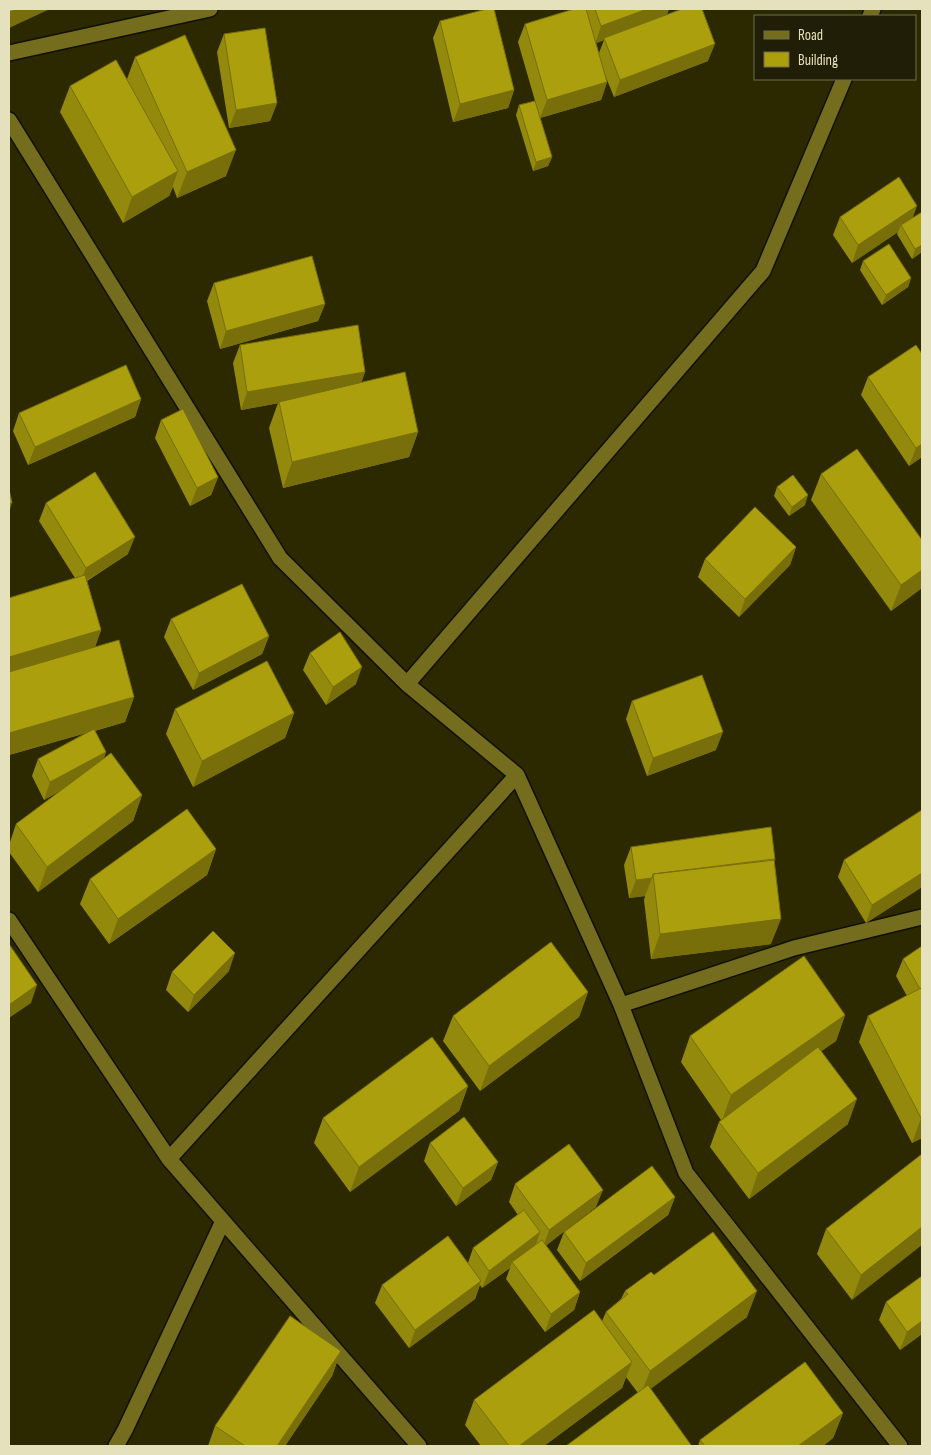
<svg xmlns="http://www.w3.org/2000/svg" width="931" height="1455" viewBox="0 0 931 1455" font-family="'Sofia Sans Condensed',sans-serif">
	<rect width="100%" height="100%" fill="#2c2800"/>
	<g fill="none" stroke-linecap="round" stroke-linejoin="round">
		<defs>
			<path id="street" d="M 870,16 L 873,9
				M 9,53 L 210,9
				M 9,120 L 280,558 L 407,684 L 517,775 L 621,1005 L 686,1173 L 900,1446
				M 407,684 L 763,271 L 844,79
				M 9,920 L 169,1159 L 419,1446
				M 621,1005 L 794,948 L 922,917
				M 169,1159 L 517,775
				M 116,1446 L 125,1430 L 223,1221"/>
		</defs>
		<!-- street casing -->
		<use href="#street" stroke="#121000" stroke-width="18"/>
		<!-- street -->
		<use href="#street" stroke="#746d1e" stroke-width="15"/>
	</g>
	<!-- wall -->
	<path fill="#93890c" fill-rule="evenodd" d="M 574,9 L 669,9 L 667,14 L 708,61 L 614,97 L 605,75 L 607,82 L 601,100 L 540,118 L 518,42 L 525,24 ZM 604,40 L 599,53 L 596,43 Z
		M 440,21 L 514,90 L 508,108 L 453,122 L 433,38 Z
		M 224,34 L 277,103 L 270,121 L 229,128 L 217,52 Z
		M 135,57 L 226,176 L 177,198 L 173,187 L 169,196 L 123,223 L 60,112 L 70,86 L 127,79 Z
		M 519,105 L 552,157 L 548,166 L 533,171 L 516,115 Z
		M 840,217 L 913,218 L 922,252 L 912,259 L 897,234 L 898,232 L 852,263 L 833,235 Z
		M 863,261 L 911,278 L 908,287 L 882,305 L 860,270 Z
		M 214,283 L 325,304 L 318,321 L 220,349 L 207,301 Z
		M 240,345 L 365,372 L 361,383 L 418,432 L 409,457 L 283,488 L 269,428 L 278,403 L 241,410 L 233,363 Z
		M 922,354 L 922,457 L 909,466 L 861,395 L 868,377 Z
		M 141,399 L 135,417 L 28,465 L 13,431 L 19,413 Z
		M 161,420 L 218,477 L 211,495 L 190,506 L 155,438 Z
		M 821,474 L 922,540 L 922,588 L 891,611 L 811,500 Z
		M 777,487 L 805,505 L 789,516 L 774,496 Z
		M 46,503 L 128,554 L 87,581 L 101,630 L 95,647 L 134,697 L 125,722 L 95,731 L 106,752 L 103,760 L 142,795 L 133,821 L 38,892 L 9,852 L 9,845 L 16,824 L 65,788 L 44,800 L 32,776 L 38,759 L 86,733 L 9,755 L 9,598 L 75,578 L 39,521 Z
		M 796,547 L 790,565 L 739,617 L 698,577 L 705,559 Z
		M 171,619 L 269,636 L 262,654 L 193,690 L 164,637 Z
		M 310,653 L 356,684 L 326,705 L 303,670 Z
		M 632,701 L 716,750 L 647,776 L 626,719 Z
		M 175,709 L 294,713 L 285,738 L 193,787 L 166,734 Z
		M 922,810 L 922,887 L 866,923 L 838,877 L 844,860 Z
		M 631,847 L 774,863 L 771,944 L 651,959 L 644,900 L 645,896 L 629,898 L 624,865 Z
		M 216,849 L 207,875 L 109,944 L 80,904 L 90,879 Z
		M 922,946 L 922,1138 L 912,1143 L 859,1042 L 868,1016 L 907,996 L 896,976 L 903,959 Z
		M 229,971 L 188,1012 L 166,990 L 172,972 Z
		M 588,992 L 579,1017 L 480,1091 L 443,1041 L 453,1016 Z
		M 845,1015 L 836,1041 L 821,1051 L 848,1124 L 749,1199 L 710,1147 L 719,1122 L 721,1120 L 681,1062 L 690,1036 Z
		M 468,1086 L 459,1111 L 350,1192 L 314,1143 L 323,1118 Z
		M 430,1143 L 498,1162 L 491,1180 L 456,1206 L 424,1161 Z
		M 922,1154 L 852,1300 L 817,1254 L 826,1229 Z
		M 515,1184 L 596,1207 L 546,1245 L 580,1292 L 574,1310 L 545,1332 L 506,1279 L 510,1268 L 482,1288 L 480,1285 L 475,1299 L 409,1348 L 375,1303 L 382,1285 L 468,1263 L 473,1248 L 518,1215 L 509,1202 Z
		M 675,1197 L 668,1215 L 580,1281 L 557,1250 L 564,1232 Z
		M 654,1275 L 747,1317 L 638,1393 L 626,1377 L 622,1388 L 544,1446 L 481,1446 L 465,1425 L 474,1400 L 602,1321 L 606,1312 L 621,1299 L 625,1291 Z
		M 886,1302 L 922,1334 L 900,1350 L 879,1320 Z
		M 341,1351 L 332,1376 L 285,1446 L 208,1446 L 215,1426 Z
		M 843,1413 L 833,1438 L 823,1446 L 698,1446 L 700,1440 Z"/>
	<!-- shaded-wall -->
	<path fill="#786f0a" d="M 18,9 L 50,9 L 9,28 L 9,14 L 10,12 Z
		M 647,9 L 669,9 L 666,17 L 604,38 L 604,40 L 595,44 L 601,26 Z
		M 715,44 L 708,61 L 614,97 L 620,80 Z
		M 607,82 L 601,100 L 540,118 L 547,100 Z
		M 514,90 L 508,108 L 453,122 L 460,104 Z
		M 277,103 L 270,121 L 229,128 L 236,110 Z
		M 236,150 L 226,176 L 177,198 L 187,172 Z
		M 552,157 L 548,166 L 533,171 L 536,162 Z
		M 178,171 L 169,196 L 123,223 L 132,197 Z
		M 917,206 L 911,223 L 901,225 L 898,232 L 852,263 L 858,245 Z
		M 922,245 L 922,252 L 912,259 L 915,249 Z
		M 911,278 L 908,287 L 882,305 L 886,295 Z
		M 325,304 L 318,321 L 220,349 L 226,331 Z
		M 365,372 L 359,389 L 241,410 L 247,392 Z
		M 141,399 L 135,417 L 28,465 L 35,447 Z
		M 418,432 L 409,457 L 283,488 L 292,462 Z
		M 922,444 L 922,457 L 909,466 L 916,448 Z
		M 218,477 L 211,495 L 190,506 L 197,488 Z
		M 808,495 L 805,505 L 789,516 L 792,507 Z
		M 12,503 L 9,513 L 9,504 Z
		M 135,537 L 128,554 L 79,585 L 86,568 Z
		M 796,547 L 790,565 L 739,617 L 745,599 Z
		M 922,570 L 922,588 L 891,611 L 901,585 Z
		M 101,630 L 92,656 L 9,680 L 9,657 Z
		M 269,636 L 262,654 L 193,690 L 199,673 Z
		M 362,667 L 356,684 L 326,705 L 333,687 Z
		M 134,697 L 125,722 L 9,755 L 9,733 Z
		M 294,713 L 285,738 L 193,787 L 202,761 Z
		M 723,732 L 716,750 L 647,776 L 653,758 Z
		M 106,752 L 99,770 L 44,800 L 50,782 Z
		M 142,795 L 133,821 L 38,892 L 47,867 Z
		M 216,849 L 207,875 L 109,944 L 118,919 Z
		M 922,873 L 922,887 L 866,923 L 872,905 Z
		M 652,878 L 645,896 L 629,898 L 636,880 Z
		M 781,919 L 771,944 L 651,959 L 660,934 Z
		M 235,953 L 229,971 L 188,1012 L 194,995 Z
		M 37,985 L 31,1003 L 9,1018 L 9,1005 Z
		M 588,992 L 579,1017 L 480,1091 L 489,1066 Z
		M 845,1015 L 836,1041 L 722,1121 L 731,1095 Z
		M 468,1086 L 459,1111 L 350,1192 L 359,1167 Z
		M 857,1099 L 848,1124 L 749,1199 L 758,1173 Z
		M 922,1117 L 922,1138 L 912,1143 L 921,1118 Z
		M 498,1162 L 491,1180 L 456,1206 L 463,1188 Z
		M 603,1190 L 596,1207 L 543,1248 L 549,1230 Z
		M 675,1197 L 668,1215 L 580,1281 L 586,1263 Z
		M 922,1227 L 922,1245 L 852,1300 L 861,1275 Z
		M 540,1232 L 534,1250 L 512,1262 L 510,1268 L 482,1288 L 489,1271 Z
		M 481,1281 L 475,1299 L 409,1348 L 415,1330 Z
		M 757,1291 L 747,1317 L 640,1397 L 650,1371 Z
		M 580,1292 L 574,1310 L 545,1332 L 551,1314 Z
		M 922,1321 L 922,1334 L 900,1350 L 907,1332 Z
		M 341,1351 L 332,1376 L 285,1446 L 277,1446 Z
		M 632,1362 L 622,1388 L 544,1446 L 519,1446 Z
		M 843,1413 L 833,1438 L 823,1446 L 798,1446 Z"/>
	<!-- building -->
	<path fill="#ab9f0e" stroke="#786f0a" d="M 9,9 L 18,9 L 10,12 Z
		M 487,9 L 494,9 L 514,90 L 460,104 L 440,21 Z
		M 574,9 L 586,9 L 607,82 L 547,100 L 525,24 Z
		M 595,9 L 647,9 L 601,26 Z
		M 682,9 L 702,9 L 715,44 L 620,80 L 604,38 Z
		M 265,28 L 277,103 L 236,110 L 224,34 Z
		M 185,35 L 236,150 L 187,172 L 135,57 Z
		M 116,60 L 178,171 L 132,197 L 70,86 Z
		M 535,101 L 552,157 L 536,162 L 519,105 Z
		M 899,177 L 917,206 L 858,245 L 840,217 Z
		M 922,212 L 922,245 L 915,249 L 901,225 Z
		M 889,244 L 911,278 L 886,295 L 863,261 Z
		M 312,256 L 325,304 L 226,331 L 214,283 Z
		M 358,325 L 365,372 L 247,392 L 240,345 Z
		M 916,345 L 922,354 L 922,444 L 916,448 L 868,377 Z
		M 126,365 L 141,399 L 35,447 L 19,413 Z
		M 405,372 L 418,432 L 292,462 L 279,402 Z
		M 183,409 L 218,477 L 197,488 L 161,420 Z
		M 857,449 L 922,540 L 922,570 L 901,585 L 821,474 Z
		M 95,472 L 135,537 L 86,568 L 46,503 Z
		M 793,475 L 808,495 L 792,507 L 777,487 Z
		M 9,489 L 12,503 L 9,504 Z
		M 755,507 L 796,547 L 745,599 L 705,559 Z
		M 85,575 L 101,630 L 9,657 L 9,598 Z
		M 242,584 L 269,636 L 199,673 L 171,619 Z
		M 340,632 L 362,667 L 333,687 L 310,653 Z
		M 119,640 L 134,697 L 9,733 L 9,672 Z
		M 267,661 L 294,713 L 202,761 L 175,709 Z
		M 702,675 L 723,732 L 653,758 L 632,701 Z
		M 94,729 L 106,752 L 50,782 L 38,759 Z
		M 111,753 L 142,795 L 47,867 L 16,824 Z
		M 187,809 L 216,849 L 118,919 L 90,879 Z
		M 922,810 L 922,873 L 872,905 L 844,860 Z
		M 771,827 L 775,860 L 653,874 L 652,878 L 636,880 L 631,847 Z
		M 774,859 L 781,919 L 660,934 L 653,874 Z
		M 213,931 L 235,953 L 194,995 L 172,972 Z
		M 551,942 L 588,992 L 489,1066 L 453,1016 Z
		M 9,944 L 37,985 L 9,1005 Z
		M 922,946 L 922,990 L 921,988 L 920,989 L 903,959 Z
		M 804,956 L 845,1015 L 731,1095 L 690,1036 Z
		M 921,988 L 922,990 L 922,1117 L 921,1118 L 868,1016 Z
		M 432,1037 L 468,1086 L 359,1167 L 323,1118 Z
		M 818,1047 L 857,1099 L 758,1173 L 719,1122 Z
		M 464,1117 L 498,1162 L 463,1188 L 430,1143 Z
		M 569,1144 L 603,1190 L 549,1230 L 515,1184 Z
		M 922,1154 L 922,1227 L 861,1275 L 826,1229 Z
		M 652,1166 L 675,1197 L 586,1263 L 564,1232 Z
		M 524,1210 L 540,1232 L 489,1271 L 473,1248 Z
		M 713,1232 L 757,1291 L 650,1371 L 606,1312 L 628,1294 L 625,1291 L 651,1272 L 654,1275 Z
		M 448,1236 L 481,1281 L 415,1330 L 382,1285 Z
		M 542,1240 L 580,1292 L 551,1314 L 512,1262 Z
		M 922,1276 L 922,1321 L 907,1332 L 886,1302 Z
		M 594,1310 L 632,1362 L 519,1446 L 509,1446 L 474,1400 Z
		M 290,1316 L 341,1351 L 277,1446 L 245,1446 L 215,1426 Z
		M 805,1362 L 843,1413 L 798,1446 L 705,1446 L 700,1440 Z
		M 648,1385 L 691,1445 L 689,1446 L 566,1446 Z"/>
	<!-- border -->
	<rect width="931" height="1455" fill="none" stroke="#e4e1bc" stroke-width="20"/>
	<!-- legend -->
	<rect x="754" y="15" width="162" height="65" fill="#201e06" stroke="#6e6c4f"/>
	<rect x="764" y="31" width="25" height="8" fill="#746d1e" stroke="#6e6c4f"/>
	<text x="798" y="40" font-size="15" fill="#e4e1bc">Road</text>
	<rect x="764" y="52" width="25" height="15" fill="#ab9f0e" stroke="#6e6c4f"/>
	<text x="798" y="65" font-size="15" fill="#e4e1bc">Building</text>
</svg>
